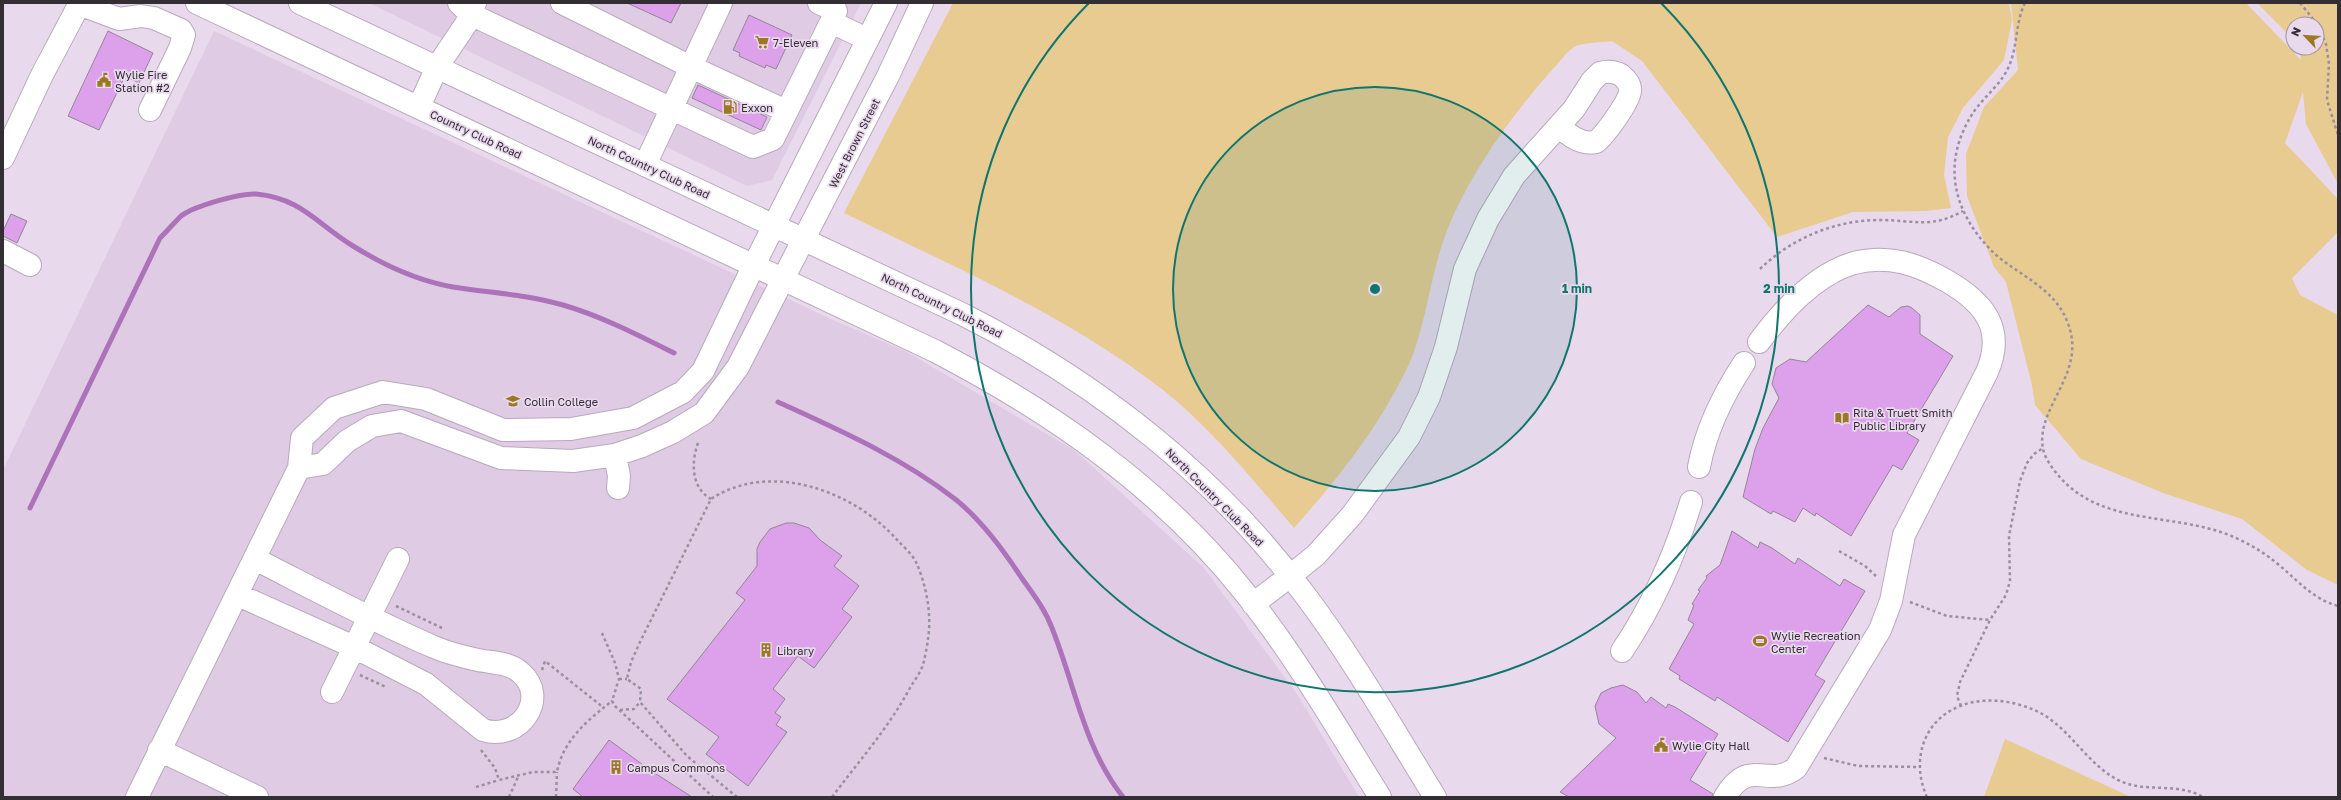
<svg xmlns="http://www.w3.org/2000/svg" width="2341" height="800" viewBox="0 0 2341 800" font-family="'Golos Text',sans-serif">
	<rect width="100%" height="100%" fill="#e9d9ed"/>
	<!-- built -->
	<path fill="#dfcbe4" d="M 369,3 L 861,3 L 772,180 L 747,186 Z
		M 214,31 L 833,320 L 907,352 L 1074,450 L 1204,568 L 1297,694 L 1359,797 L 3,797 L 3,470 Z"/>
	<!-- green -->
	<path fill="#e8cb91" d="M 953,3 L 2009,3 L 2012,20 L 2004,60 L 1963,108 L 1948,137 L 1944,175 L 1951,208 L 1926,211 L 1853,212 L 1777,237 L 1642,61 L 1612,41 C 1604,42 1580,43 1574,47 C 1566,52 1559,63 1553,69 C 1511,115 1459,188 1441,248 C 1430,283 1424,329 1410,362 C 1380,426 1341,475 1294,528 C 1253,480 1213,430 1163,390 C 1067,315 952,266 844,213 Z
		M 2011,3 L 2246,3 L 2301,60 L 2300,48 L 2317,48 L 2317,24 L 2293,24 L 2293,39 L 2257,3 L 2338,3 L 2338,184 L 2306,124 L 2303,92 L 2285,143 L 2338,199 L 2338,232 L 2292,278 L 2300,295 L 2338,315 L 2338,585 L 2307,570 L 2242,519 L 2163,493 L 2081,459 L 2035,405 L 2032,385 L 2006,282 L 1994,267 L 1967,196 L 1966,154 L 1984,107 L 2018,70 Z
		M 2005,739 L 2131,797 L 1984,797 Z"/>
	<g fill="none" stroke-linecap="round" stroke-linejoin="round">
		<!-- stream -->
		<path stroke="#ad73ba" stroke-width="5" d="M 778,402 C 839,430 901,457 955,499 C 979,518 1004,551 1021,577 C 1033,594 1045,609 1052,628 C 1075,685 1084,748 1123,797
			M 30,508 L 160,238 C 167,231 174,223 181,216 C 194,206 240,193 256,194 C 301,198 317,224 353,246 C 382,264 418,281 453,287 C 491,293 525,294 563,305 C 601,316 638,335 674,353"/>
	</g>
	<!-- building -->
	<path fill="#dda1eb" stroke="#948597" d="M 627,3 L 681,3 L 671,23 Z
		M 749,15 L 792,35 L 776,69 L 766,65 L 765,68 L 739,56 L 740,53 L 733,50 Z
		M 108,31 L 153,53 L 139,83 L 125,76 L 99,130 L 68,116 Z
		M 698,85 L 767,117 L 761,130 L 692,98 Z
		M 11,214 L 27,221 L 17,243 L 3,236 L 3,231 Z
		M 1868,305 L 1889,317 L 1901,307 L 1908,306 L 1912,308 L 1920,315 L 1920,334 L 1953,356 L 1907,433 L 1919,440 L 1902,470 L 1893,465 L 1851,536 L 1816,513 L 1815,516 L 1803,508 L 1795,522 L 1773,511 L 1771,514 L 1743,497 L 1755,449 L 1763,428 L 1779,398 L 1772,384 L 1776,368 L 1790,359 L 1806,362 Z
		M 786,523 L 794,523 L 809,528 L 820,540 L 842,556 L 834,566 L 859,586 L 842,609 L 852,617 L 814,668 L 798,656 L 773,689 L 785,699 L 775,713 L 781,717 L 776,725 L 787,732 L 748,786 L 706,754 L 719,737 L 667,699 L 745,600 L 736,593 L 757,566 L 757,549 L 760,542 L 770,529 Z
		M 1732,531 L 1758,548 L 1760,542 L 1772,548 L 1795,564 L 1798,558 L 1840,586 L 1844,579 L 1865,591 L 1815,675 L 1825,681 L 1788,742 L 1717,697 L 1715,701 L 1679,679 L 1680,676 L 1669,669 L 1694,624 L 1688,620 L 1694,605 L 1692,604 L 1700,591 L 1698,590 L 1707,578 L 1706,576 L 1720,565 Z
		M 1623,685 L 1637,692 L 1646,703 L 1651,697 L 1666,708 L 1668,704 L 1675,707 L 1718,734 L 1690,780 L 1713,794 L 1713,797 L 1569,797 L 1560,792 L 1616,738 L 1599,724 L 1595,706 L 1601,693 L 1611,688 Z
		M 609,740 L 650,770 L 692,797 L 583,797 L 573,789 Z"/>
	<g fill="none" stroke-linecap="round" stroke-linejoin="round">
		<defs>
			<path id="minor" d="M 459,3 L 470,14 L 753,147 L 773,139 L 831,22
				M 562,3 L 691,67 L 786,111
				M 819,3 L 836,11 L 831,22 L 867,39
				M 79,4 L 119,19 L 141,16 L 154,18 L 181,30 L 184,35 L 180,48 L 150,110
				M 437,67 L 468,21 L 475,3
				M 3,158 L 42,75 L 80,3
				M 645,165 L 721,3
				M 3,251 L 30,265
				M 615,455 L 619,476 L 618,488
				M 1699,467 C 1706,429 1723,395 1744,363
				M 299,468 L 323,464 L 347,441 L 372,426 L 401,421 L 501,458 L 573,461 L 615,455 L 642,446 L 673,432 L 704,413 L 738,367 L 782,281
				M 1290,576 L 1316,555 L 1352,515 L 1409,437 L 1429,397 L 1446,347 L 1465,269 L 1488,219 L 1514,176 L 1574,109 L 1592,81 L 1600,73 C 1608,71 1614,71 1621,75 C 1626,79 1631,85 1630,91 C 1629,102 1605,135 1596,142 C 1582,145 1568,135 1559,126
				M 238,595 L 354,647 L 426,684 L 483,730 C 521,742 549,697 521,673 C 509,662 493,663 478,660 C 464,657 448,653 434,647 C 373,621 314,589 255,559
				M 1622,651 C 1653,605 1675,555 1691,502
				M 332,692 L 398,559
				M 159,750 L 257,797
				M 137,797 L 299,468 L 302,438 L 334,408 L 383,392 L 426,399 L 503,430 L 571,429 L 633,418 L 683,392 L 703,371 L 753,267
				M 1725,797 C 1750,755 1767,790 1796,768 L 1880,630 L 1891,601 L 1904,535 L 1987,372 C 2006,328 1983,302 1947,281 C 1917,264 1888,254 1854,263 C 1816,274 1782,311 1759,342"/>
			<path id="major" d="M 197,3 L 935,351 C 1052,412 1162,488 1245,593 C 1296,657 1337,728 1380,797
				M 300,3 L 962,314 C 1097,382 1218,477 1308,599 C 1355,662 1394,731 1435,797
				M 419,107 L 437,67
				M 753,267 L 886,3
				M 782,281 L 888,76 L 922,3
				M 1253,604 L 1290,576"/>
		</defs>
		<!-- minor casing -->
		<use href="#minor" stroke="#b9a9bc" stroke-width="24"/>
		<!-- major casing -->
		<use href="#major" stroke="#b9a9bc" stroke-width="24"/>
		<!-- path -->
		<path stroke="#9b8f9d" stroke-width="2.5" stroke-dasharray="3 3" stroke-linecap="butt" d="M 2025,3 C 2015,23 2018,46 2009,66 C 2002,83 1986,95 1975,110 C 1940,161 1952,213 1995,254 C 2020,276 2054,288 2067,321 C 2089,373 2035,406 2043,449 C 2045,458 2052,468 2058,475 C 2103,529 2181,511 2238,539 C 2253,546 2266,554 2279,565 C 2298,581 2313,599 2338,606
			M 2300,3 L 2318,25 L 2326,44 L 2329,64 L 2327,100 L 2338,135
			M 1760,269 C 1792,238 1835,220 1880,220 C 1914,220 1931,229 1963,211
			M 698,443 C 691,462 691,488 711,499
			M 1839,551 L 1865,566 L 1876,576
			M 1910,602 L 1947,616 L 1990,620
			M 396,606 L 442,628
			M 602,633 L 615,663 L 619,679 L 612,701 L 615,706 L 713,797
			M 542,670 L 545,661 L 604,708
			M 360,675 L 386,687
			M 619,679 L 627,679
			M 1961,706 L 1957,696 L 1960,682 L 1990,620 L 2006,595 L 2010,581 L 2009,536 L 2020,481 L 2027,463 L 2034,454 L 2043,448
			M 620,710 L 634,709 L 640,702
			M 481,750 L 495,768 L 499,780 L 533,772 L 557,772 C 563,740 588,720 612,701
			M 1824,758 L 1858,766 L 1918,767
			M 476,787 L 499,780
			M 509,797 L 518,777
			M 556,797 L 557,772
			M 737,797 L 687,756 L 640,702 L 641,689 L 627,679 L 631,662 L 640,642 L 711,499 C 770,460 855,491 898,541 C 904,547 912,554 916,562 C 926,584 932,614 928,639 C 927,647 925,657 923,665 C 920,673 915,680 911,686 C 890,726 859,761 832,797
			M 1927,797 C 1911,762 1922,721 1960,706 C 1982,697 2010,700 2032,709 C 2068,723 2085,764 2120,781 C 2146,793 2178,782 2203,797"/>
		<!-- minor -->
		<use href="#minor" stroke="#fff" stroke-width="22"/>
		<!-- major -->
		<use href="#major" stroke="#fff" stroke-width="22"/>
	</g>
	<!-- distance rings -->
	<circle cx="1375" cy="289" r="202" fill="#0f766e" fill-opacity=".12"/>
	<g fill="none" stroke="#0f766e" stroke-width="2">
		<circle cx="1375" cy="289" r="202"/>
		<path d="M1661 3A404 404 0 1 1 1089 3"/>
	</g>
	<!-- icons -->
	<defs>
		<symbol id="supermarket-bare" viewBox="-9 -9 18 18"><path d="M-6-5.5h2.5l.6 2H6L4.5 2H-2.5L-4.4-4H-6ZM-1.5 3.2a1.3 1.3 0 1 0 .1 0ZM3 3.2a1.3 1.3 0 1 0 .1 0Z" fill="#9c7824" stroke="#e9d9ed" stroke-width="2.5" paint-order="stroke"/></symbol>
		<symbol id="civic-bare" viewBox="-9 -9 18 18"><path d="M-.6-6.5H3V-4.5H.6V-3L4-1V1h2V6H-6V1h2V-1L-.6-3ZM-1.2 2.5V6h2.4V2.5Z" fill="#9c7824" stroke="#e9d9ed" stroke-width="2.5" paint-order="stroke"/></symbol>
		<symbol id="fuel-bare" viewBox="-9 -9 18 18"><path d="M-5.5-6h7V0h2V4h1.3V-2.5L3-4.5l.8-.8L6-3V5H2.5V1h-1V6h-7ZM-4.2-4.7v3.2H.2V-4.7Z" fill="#9c7824" stroke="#e9d9ed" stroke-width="2.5" paint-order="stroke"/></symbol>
		<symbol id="university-bare" viewBox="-9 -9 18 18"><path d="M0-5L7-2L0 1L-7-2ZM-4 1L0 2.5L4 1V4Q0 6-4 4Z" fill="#9c7824" stroke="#e9d9ed" stroke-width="2.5" paint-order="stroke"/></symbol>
		<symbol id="library-bare" viewBox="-9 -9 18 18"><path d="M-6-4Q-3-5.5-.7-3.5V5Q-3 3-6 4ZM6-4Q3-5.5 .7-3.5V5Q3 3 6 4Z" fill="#9c7824" stroke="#e9d9ed" stroke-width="2.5" paint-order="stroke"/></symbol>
		<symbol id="stadium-bare" viewBox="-9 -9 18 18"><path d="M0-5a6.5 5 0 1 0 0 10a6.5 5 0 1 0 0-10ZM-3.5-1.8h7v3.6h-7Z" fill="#9c7824" stroke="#e9d9ed" stroke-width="2.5" paint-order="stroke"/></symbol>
		<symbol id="building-bare" viewBox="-9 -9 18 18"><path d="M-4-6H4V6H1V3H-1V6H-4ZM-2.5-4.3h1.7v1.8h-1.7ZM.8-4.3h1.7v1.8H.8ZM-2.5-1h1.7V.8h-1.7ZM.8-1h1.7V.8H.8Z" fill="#9c7824" stroke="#e9d9ed" stroke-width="2.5" paint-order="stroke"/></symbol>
	</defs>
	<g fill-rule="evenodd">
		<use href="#supermarket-bare" x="752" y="32" width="20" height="20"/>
		<use href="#civic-bare" x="94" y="70" width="20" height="20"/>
		<use href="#fuel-bare" x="720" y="97" width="20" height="20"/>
		<use href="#university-bare" x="503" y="391" width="20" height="20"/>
		<use href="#library-bare" x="1832" y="408" width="20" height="20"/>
		<use href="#stadium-bare" x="1750" y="631" width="20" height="20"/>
		<use href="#building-bare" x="756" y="640" width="20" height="20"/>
		<use href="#civic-bare" x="1651" y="735" width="20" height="20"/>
		<use href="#building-bare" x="606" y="757" width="20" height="20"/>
	</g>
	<g text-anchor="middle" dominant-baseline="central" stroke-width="3.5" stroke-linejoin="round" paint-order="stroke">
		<!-- poi labels -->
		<g font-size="11" fill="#332d34" stroke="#e9d9ed" text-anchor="start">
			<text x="773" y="42">7-Eleven</text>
			<text x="115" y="74">Wylie Fire<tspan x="115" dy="13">Station #2</tspan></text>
			<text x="741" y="107">Exxon</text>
			<text x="524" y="401">Collin College</text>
			<text x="1853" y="412">Rita &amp; Truett Smith<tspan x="1853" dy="13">Public Library</tspan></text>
			<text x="1771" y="635">Wylie Recreation<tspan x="1771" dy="13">Center</tspan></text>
			<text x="777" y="650">Library</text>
			<text x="1672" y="745">Wylie City Hall</text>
			<text x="627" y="767">Campus Commons</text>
		</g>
		<!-- street labels -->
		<g font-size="11" fill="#332d34" stroke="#e9d9ed">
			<text transform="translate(476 134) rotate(25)">Country Club Road</text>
			<text transform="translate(854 143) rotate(-63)">West Brown Street</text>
			<text transform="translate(649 167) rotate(25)">North Country Club Road</text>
			<text transform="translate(942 305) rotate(26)">North Country Club Road</text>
			<text transform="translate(1215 497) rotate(45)">North Country Club Road</text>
		</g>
	</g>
	<circle cx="1375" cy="289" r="6" fill="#0f766e" stroke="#e9d9ed" stroke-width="2"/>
	<g font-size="12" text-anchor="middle" font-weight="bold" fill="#0f766e" stroke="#e9d9ed" stroke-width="3.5" stroke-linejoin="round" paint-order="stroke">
		<text x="1577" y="293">1 min</text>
		<text x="1779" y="293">2 min</text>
	</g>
	<!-- border -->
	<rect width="2341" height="800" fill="none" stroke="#332d34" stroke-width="8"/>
	<!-- north arrow -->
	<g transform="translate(2305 36) rotate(295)"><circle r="19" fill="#e9d9ed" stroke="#a094a3"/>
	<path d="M0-3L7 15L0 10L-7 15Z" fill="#9c7824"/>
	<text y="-6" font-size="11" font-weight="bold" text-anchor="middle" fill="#332d34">N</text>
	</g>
</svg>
